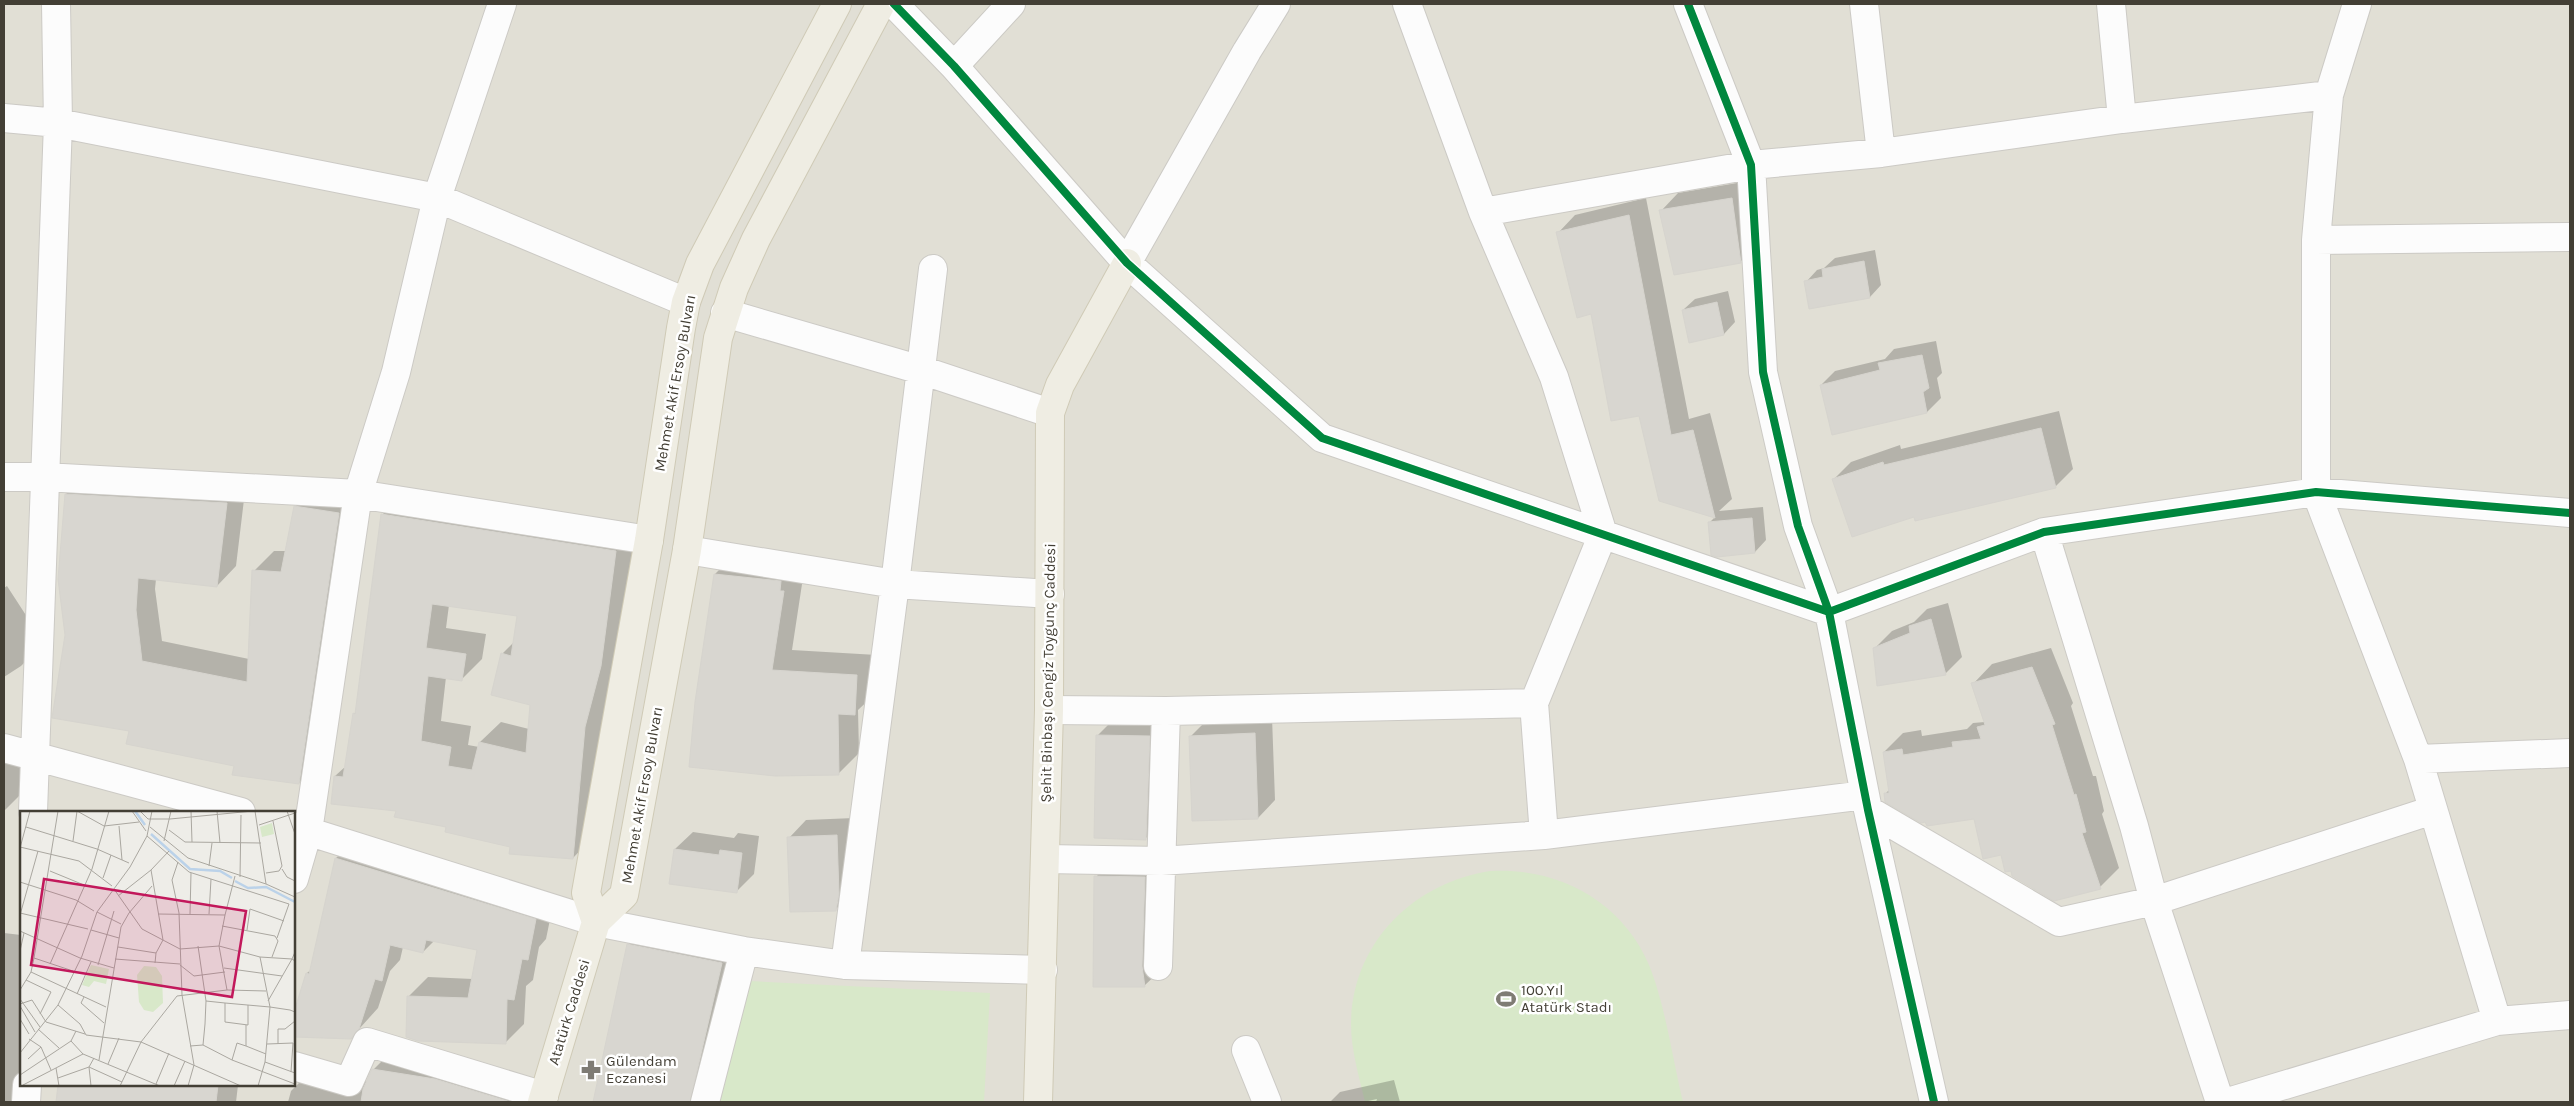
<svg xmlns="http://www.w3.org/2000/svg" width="2574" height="1106" viewBox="0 0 2574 1106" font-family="Karla,sans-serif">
	<rect width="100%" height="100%" fill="#eeede8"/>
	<!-- residential -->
	<path fill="#e1dfd5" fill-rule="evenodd" d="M 4,4 L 2570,4 L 2570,1102 L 4,1102 ZM 21,812 L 294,812 L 294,1085 L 21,1085 Z"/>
	<!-- green -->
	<path fill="#d8e8c9" d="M 1490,871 C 1558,867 1622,901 1649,965 C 1665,1004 1673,1061 1683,1102 L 1365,1102 C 1359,1076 1351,1050 1351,1024 C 1352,943 1413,883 1490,871 Z
		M 749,981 L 990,993 L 984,1102 L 718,1102 Z"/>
	<!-- shadow -->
	<path fill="#0003" fill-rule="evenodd" d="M 1749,181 L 1758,245 L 1740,262 L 1661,211 L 1678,193 Z
		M 1646,198 L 1689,419 L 1710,413 L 1732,499 L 1719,511 L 1763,507 L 1766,540 L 1755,552 L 1709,523 L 1715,517 L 1661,500 L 1640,414 L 1592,313 L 1558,233 L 1575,215 Z
		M 1875,250 L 1881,285 L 1870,297 L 1810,308 L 1806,282 L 1817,270 L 1824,268 L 1835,258 Z
		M 1728,291 L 1735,322 L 1724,334 L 1690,342 L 1683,310 L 1695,299 Z
		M 1936,341 L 1942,373 L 1937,378 L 1941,398 L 1927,412 L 1821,385 L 1835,371 L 1885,359 L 1894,349 Z
		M 2059,411 L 2073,469 L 2056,486 L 1834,479 L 1851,462 L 1900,445 L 1901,449 Z
		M 86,475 L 246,483 L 236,566 L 217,586 L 156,579 L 155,589 L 162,641 L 249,659 L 254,571 L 274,551 L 286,551 L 295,507 L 315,487 L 359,493 L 319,763 L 299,783 L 130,730 L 67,635 L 66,494 Z
		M 403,493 L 636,530 L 621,645 L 605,706 L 593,837 L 573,858 L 511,846 L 397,810 L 335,776 L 346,766 L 354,714 L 357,711 L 383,514 ZM 449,605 L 518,615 L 514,642 L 502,654 L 532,704 L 529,729 L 501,722 L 480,742 L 479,747 L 468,745 L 471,726 L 441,721 L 446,677 L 461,680 L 482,659 L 486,634 L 446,628 Z
		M 735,554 L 804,571 L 792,650 L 877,655 L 875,694 L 858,710 L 859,753 L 838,774 L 696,702 L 715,574 Z
		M 7,586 L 44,643 L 21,666 L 4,677 L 4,588 Z
		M 1948,603 L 1962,657 L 1945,674 L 1875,648 L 1892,631 L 1914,622 L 1927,609 Z
		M 2051,648 L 2073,703 L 2071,706 L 2093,776 L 2096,776 L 2104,811 L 2102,814 L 2119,868 L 2100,887 L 2012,869 L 1975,818 L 1885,794 L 1890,789 L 1884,752 L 1903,733 L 1921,730 L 1922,736 L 1967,729 L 1973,723 L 1985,722 L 1973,684 L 1992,664 Z
		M 1272,717 L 1275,800 L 1258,818 L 1190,737 L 1208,719 Z
		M 1115,718 L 1166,719 L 1163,821 L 1146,838 L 1097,736 Z
		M 4,736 L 31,750 L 19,796 L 4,811 Z
		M 854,818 L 853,892 L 836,909 L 789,838 L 806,820 Z
		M 693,832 L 734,838 L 738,833 L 759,836 L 754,874 L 737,891 L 675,849 Z
		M 356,839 L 554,900 L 546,939 L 539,947 L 533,980 L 526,986 L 524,1024 L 505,1043 L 408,997 L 428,977 L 473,979 L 479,949 L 435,940 L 423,952 L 403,947 L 400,960 L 390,971 L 378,1008 L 351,1038 L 294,1035 L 294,1016 L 307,973 L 312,969 L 336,858 Z
		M 1113,859 L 1162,860 L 1162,969 L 1144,986 L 1096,877 Z
		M 651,922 L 744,940 L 711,1102 L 594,1102 L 628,945 Z
		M 4,933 L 21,935 L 21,1085 L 29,1102 L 4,1102 Z
		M 396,1047 L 515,1074 L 510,1102 L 288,1102 L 291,1091 L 314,1068 L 368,1082 L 373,1070 Z
		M 1394,1080 L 1400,1102 L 1376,1102 L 1377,1099 L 1364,1102 L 1330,1102 L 1340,1092 Z
		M 59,1085 L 238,1085 L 236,1102 L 57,1102 Z"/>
	<!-- building -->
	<path fill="#d8d6d0" stroke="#d6d4ce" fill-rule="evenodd" d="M 1732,198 L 1741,263 L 1674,275 L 1659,210 Z
		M 1629,215 L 1671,435 L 1693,430 L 1715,518 L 1659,501 L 1639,416 L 1611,421 L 1591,314 L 1577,318 L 1556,232 Z
		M 1864,261 L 1870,298 L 1809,309 L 1804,281 L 1823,277 L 1822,269 Z
		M 1717,302 L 1724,335 L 1689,343 L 1682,310 Z
		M 1922,355 L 1929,388 L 1923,392 L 1927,413 L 1832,435 L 1820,385 L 1880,370 L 1878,363 Z
		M 2041,428 L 2056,488 L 1915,521 L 1914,517 L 1852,537 L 1832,479 L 1883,462 L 1884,465 Z
		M 65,494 L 227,503 L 217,587 L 138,578 L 136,610 L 142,661 L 247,682 L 252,570 L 281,572 L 294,506 L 339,513 L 299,784 L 232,775 L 234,766 L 126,744 L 129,731 L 52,718 L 65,635 L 58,579 Z
		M 381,514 L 616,551 L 601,666 L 585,727 L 573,859 L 509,854 L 510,847 L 445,832 L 446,827 L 394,817 L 396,811 L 331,804 L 334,776 L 343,777 L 353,713 L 355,714 ZM 432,604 L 517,616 L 511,656 L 501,653 L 491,695 L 530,705 L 526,753 L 479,742 L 472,770 L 448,766 L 451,747 L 421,741 L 428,676 L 462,681 L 466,654 L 426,648 Z
		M 1752,518 L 1755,553 L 1717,557 L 1711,555 L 1708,522 Z
		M 714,574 L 781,581 L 780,591 L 784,591 L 772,670 L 857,675 L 855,715 L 838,714 L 839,775 L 775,776 L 689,767 L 695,702 Z
		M 1931,619 L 1946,675 L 1877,686 L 1873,648 L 1910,633 L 1909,626 Z
		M 2032,667 L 2055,724 L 2052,725 L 2074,795 L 2076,794 L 2086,832 L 2082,833 L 2101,889 L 2054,901 L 2012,876 L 2011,871 L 2005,872 L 2001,855 L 1983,859 L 1974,819 L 1927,826 L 1925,822 L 1921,823 L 1885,802 L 1884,793 L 1889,793 L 1883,752 L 1902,749 L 1903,755 L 1953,747 L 1952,742 L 1981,739 L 1977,727 L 1985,725 L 1971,683 Z
		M 1255,733 L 1258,819 L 1192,821 L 1189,736 Z
		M 1096,735 L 1150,736 L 1146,840 L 1094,838 Z
		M 837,835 L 839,894 L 836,911 L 790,912 L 787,837 Z
		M 674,849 L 719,855 L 720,850 L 742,853 L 737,893 L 669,884 Z
		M 335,858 L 536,919 L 528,960 L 522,959 L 514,1000 L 507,999 L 506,1044 L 418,1041 L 406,1037 L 407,996 L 468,998 L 477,950 L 426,940 L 423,953 L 390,945 L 382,981 L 375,979 L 359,1029 L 351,1039 L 294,1037 L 294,1012 L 306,973 L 309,974 Z
		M 1094,876 L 1145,877 L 1142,966 L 1145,987 L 1093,987 Z
		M 627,944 L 722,963 L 690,1102 L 593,1102 Z
		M 372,1069 L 435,1079 L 511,1102 L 361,1102 L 363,1089 Z
		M 58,1085 L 218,1085 L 216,1102 L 56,1102 Z"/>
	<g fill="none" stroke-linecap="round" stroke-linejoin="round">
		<defs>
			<path id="minor" d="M 894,4 L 954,66 L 1127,263 L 1322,438 L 1829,612 L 2044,532 L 2316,492 L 2570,513
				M 1407,4 L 1483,212 L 1554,377 L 1603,534 L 1534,703 L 1544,835
				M 1688,4 L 1751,165 L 1763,372 L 1798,526 L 1829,612 L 1868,810 L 1934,1102
				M 1864,4 L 1881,153
				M 2111,4 L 2122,119
				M 954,66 L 1011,4
				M 2329,95 L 2316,240 L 2316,492 L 2418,759 L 2497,1021
				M 4,118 L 58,123 L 437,198 L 686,302
				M 1483,212 L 1751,165 L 1881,153 L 2122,119 L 2329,95 L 2357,4
				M 2316,240 L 2570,237
				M 1127,263 L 1247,51 L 1276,4
				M 725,313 L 921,370 L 1050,413
				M 4,477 L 44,477 L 358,494 L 649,540
				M 2044,532 L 2134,826 L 2154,901 L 2220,1102
				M 687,550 L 895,584 L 1050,594
				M 1049,710 L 1166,711 L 1534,703
				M 4,748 L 241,812
				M 2418,759 L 2570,753
				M 1868,810 L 2059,922 L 2154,901 L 2433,810
				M 33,812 L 58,123 L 56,4
				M 294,827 L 596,922 L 744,951 L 845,965 L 1043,970
				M 1045,859 L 1161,861 L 1544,835 L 1865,795
				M 294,879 L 308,831 L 358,494 L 396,372 L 437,198 L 502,4
				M 845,965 L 895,584 L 933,269
				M 1158,966 L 1166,711
				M 1246,1050 L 1267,1102
				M 294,1066 L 349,1082 L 367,1042 L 544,1096
				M 26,1102 L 27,1085
				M 705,1102 L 744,951
				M 2228,1102 L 2497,1021 L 2570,1015"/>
			<path id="major" d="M 596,922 L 586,893 L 649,540 L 681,328 L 686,302 L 700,264 L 837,4
				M 542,1102 L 596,922 L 624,895 L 687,550 L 718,338 L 734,288 L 756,239 L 881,4
				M 1038,1102 L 1049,710 L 1050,413 L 1060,385 L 1127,263"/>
		</defs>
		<!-- minor casing -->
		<use href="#minor" stroke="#cccac5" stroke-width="30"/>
		<!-- major casing -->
		<use href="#major" stroke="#cfcab6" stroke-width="30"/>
		<!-- minor -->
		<use href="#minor" stroke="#fcfcfc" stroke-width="28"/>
		<!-- major -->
		<use href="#major" stroke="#efede3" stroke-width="28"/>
		<defs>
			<path id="cycleway" d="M 894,4 L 954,66 L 1127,263 L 1322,438 L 1829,612 L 2044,532 L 2316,492 L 2570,513
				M 1688,4 L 1751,165 L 1763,372 L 1798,526 L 1829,612 L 1868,810 L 1934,1102"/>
		</defs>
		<!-- cycleway casing -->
		<use href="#cycleway" stroke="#fff" stroke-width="11"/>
		<!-- cycleway -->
		<use href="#cycleway" stroke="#00873e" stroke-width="8"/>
	</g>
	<!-- icons -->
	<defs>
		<symbol id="stadium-bare" viewBox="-9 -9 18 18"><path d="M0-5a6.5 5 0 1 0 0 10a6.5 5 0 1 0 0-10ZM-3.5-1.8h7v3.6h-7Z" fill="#7f7c74" stroke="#fff" stroke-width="2.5" paint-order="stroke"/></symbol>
		<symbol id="pharmacy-bare" viewBox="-9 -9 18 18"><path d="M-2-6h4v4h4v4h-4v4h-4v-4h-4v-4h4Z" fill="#7f7c74" stroke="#fff" stroke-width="2.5" paint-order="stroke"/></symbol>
	</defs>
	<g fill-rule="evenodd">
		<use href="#stadium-bare" x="1492" y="985" width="28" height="28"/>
		<use href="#pharmacy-bare" x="577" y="1056" width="28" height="28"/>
	</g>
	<g text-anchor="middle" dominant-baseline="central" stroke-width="5" stroke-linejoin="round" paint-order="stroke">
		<!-- street labels -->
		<g font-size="15" fill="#433f35" stroke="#fff">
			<text transform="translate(675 383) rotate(-80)">Mehmet Akif Ersoy Bulvarı</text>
			<text transform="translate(1048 673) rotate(-89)">Şehit Binbaşı Cengiz Toygunç Caddesi</text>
			<text transform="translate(642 795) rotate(-80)">Mehmet Akif Ersoy Bulvarı</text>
			<text transform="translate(569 1012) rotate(-73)">Atatürk Caddesi</text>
		</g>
		<!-- poi labels -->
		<g font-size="15" fill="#433f35" stroke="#fff" text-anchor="start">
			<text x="1521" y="990">100.Yıl<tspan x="1521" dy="17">Atatürk Stadı</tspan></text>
			<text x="606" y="1061">Gülendam<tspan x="606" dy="17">Eczanesi</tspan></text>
		</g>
	</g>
	<!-- overview -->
	<g transform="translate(20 811)">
		<rect width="275" height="275" fill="#eeede8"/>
		<path d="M 252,12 L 254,23 L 242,26 L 240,16 ZM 71,154 L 89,158 L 86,173 L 74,170 L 69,176 L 62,174 ZM 124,155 L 136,156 L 142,165 L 143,192 L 133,201 L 124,199 L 119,191 L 117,164 Z" fill="#d8e8c9"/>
		<path fill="none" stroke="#bbd2e9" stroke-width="2.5" d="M 115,0 L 125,14M 131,23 L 170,58 L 200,60 L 212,67M 215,70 L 228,77 L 246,76 L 275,91"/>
		<path fill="none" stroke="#aaa7a0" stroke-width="1" d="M 57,0 L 84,15 L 119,11M 112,0 L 126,20M 120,0 L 128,8 L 150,8 L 233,0M 171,0 L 172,31M 197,0 L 200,32M 235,0 L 246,73M 267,0 L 275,23M 239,14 L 275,2M 99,15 L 102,49M 6,16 L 77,38 L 109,52M 130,16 L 168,47 L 246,73 L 275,86M 149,19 L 165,31 L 241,32M 127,25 L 169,61 L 269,93 L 257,127M 53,30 L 57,0M 144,30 L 151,0M 0,36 L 59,50 L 92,75M 0,37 L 10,0M 158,51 L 152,69 L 159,102 L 162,184 L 174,254 L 168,275M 189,55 L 192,32M 262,58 L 267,66 L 275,70M 131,59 L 143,129 L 136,142 L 135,152M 30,60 L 64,74M 246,62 L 259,60 L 262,55 L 253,10M 220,66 L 221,4M 83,67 L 91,44M 0,71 L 56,89 L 74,100M 94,78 L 122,118 L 160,138 L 199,135 L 240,146 L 272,148 L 275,141M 98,85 L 131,59 L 149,40M 77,101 L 101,113M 0,102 L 68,118M 109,102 L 132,75M 138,103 L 205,104 L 215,65M 170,103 L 171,62M 189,103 L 191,68M 0,104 L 18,40M 205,104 L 199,135 L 207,179M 202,115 L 255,125 L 258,130 L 252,146M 71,119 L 99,127M 227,119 L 230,98 L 264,110M 0,120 L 60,147 L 94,157M 98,136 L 136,142M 0,140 L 4,122M 14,147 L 53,160M 95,148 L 160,153M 30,153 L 72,58 L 89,0M 78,154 L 94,100M 160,154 L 174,165 L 205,161M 204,157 L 262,165M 11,161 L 86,196M 6,169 L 31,181 L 20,203M 0,179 L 11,161 L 14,147 L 38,0M 57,183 L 71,151M 64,186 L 61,192 L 84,212M 0,188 L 20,216M 186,190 L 205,192M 248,190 L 272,148 L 275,150M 0,193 L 12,189 L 26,211 L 65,223M 38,194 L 60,213 L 66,224 L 121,231 L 221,275M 228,194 L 228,214 L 205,211 L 205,192 L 250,196 L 270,199 L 275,201M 0,195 L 15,221M 0,208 L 9,223M 226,214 L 226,235 L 246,243M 18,218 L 39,237M 9,228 L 21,236 L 31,259M 51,230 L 63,243M 247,233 L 273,232M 258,233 L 258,218 L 265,218 L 275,210M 183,234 L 212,249M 170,235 L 183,234 L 185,213 L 186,190 L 178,135M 226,235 L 217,232 L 212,249 L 275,273M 0,242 L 38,194 L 62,145 L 77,101 L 110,56 L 127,25 L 132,0M 8,248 L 21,236M 79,249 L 101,116 L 109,102M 245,251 L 275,262M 88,253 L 99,227M 36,257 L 39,275M 271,261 L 273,232M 0,264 L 51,230 L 56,220M 38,267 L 69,256 L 102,271M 136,273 L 149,242M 3,274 L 63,243 L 140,275M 71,275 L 69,256 L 74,247M 100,275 L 121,231 L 157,185 L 207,179 L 246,180M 154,275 L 165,250M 238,275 L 245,251 L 250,196 L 240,146"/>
		<path fill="#c2185b" fill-opacity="0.15" stroke="#c2185b" stroke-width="2.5" d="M 24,68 L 226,100 L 212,186 L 11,154 Z"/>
		<rect width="275" height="275" fill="none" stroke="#433f35" stroke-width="2.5"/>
	</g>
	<!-- border -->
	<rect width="2574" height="1106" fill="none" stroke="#433f35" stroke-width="10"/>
</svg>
